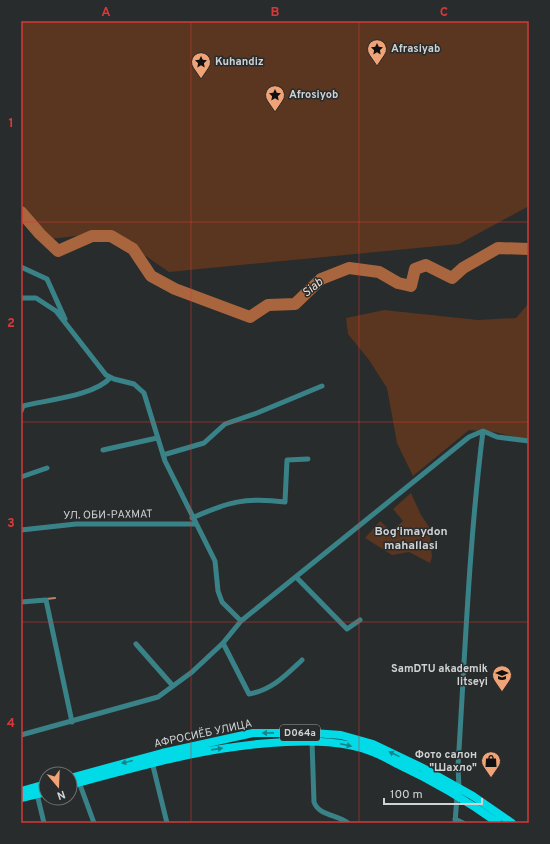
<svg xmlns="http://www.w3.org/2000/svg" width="550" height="844" viewBox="0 0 550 844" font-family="Overpass,sans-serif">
	<rect width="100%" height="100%" fill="#292c2c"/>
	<!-- green -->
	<path fill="#5a351f" d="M 21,21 L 529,21 L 529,206 L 459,244 L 169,272 L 111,232 L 50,239 L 21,203 Z
		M 529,303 L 529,440 L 494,432 L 469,430 L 413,476 L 397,443 L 387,388 L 369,360 L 348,334 L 346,318 L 384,310 L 478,320 L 516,318 Z
		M 411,493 L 421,515 L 429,527 L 432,557 L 430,563 L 409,552 L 392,555 L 365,538 L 380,521 L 391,531 L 403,521 L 393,509 Z"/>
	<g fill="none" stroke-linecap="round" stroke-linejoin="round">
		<!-- stream -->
		<path stroke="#b5866b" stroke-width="2" d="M 46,599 L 55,598"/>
		<!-- river -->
		<path stroke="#a9663e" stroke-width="12" d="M 21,212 L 40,234 L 58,251 L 92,236 L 111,236 L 133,249 L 151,276 L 175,289 L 250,317 L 268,305 L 295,304 L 321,279 L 349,268 L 379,272 L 398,283 L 411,286 L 415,269 L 426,265 L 452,278 L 463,268 L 498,248 L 529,249"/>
		<!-- street -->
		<path stroke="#398388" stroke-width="5" d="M 21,267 L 47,279 L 65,319
			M 21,298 L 36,298 L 56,311 L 106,375 L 114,379 L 134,384 L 144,393 L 165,461 L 215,561 L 218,591 L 222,602 L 241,621
			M 21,411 L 23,406 C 46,400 94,396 110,378
			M 103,450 L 157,438
			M 163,455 L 204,443 L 225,424 L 257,413 L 322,386
			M 21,477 L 47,468
			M 192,518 C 228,502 245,497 285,502 L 287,460 L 308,459
			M 21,530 L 76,524 L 195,524
			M 296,577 L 347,629 L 360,620
			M 21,602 L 46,600 L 72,722
			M 223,643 L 249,694 C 272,690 286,675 302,660
			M 136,644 L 173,686
			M 21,735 L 158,697 L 192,672 L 223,643 L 241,621 L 469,437 L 483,431 L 497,437 L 529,441
			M 312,741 L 314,802 C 319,816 337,814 348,823
			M 152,762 L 167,823
			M 79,782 L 94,823
			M 459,788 L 458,766 C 465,655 469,542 483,431
			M 37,794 L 44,823
			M 455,819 L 463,823
			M 455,823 L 457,796"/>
		<!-- primary -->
		<path stroke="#00dbe7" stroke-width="8" d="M 70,778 L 162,753 L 253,733 L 313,733 L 341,735 L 373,744 L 423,768 L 473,796 L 512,823
			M 70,785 C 141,766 211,745 286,742 C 314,741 343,741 370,751 C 379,754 388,759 397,764 C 433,781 466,800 498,823
			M 21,791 L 46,784
			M 21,798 L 46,792"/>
	</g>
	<!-- one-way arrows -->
	<defs><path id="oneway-solid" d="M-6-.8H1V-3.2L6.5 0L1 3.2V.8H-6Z"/></defs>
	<g fill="#14848a">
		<use href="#oneway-solid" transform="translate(268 733) rotate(179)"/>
		<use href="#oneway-solid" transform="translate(346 745) rotate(13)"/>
		<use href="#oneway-solid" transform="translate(217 749) rotate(-8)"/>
		<use href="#oneway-solid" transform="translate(394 754) rotate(-154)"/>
		<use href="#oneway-solid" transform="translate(127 762) rotate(166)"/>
	</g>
	<!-- grid -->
	<path fill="none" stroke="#d53939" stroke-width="1" stroke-opacity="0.55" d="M 191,21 L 191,823M 359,21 L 359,823M 21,222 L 529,222M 21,422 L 529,422M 21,622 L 529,622"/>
	<!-- icons -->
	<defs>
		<symbol id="sight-pin" viewBox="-11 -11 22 30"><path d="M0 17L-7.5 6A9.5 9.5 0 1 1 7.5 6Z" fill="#efa377" stroke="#292c2c"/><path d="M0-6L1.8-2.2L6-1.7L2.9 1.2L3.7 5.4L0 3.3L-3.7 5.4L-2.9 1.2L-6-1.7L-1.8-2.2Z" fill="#111"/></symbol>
		<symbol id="university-pin" viewBox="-11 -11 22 30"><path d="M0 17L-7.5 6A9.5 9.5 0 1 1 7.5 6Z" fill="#efa377" stroke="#292c2c"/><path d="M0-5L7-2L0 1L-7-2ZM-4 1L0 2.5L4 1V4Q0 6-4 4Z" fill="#111"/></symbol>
		<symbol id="shop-pin" viewBox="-11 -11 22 30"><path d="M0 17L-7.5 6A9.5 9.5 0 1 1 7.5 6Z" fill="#efa377" stroke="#292c2c"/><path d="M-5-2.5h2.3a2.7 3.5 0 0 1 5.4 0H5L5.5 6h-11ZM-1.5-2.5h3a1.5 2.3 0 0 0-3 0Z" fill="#111"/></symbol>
	</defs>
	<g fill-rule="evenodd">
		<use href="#sight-pin" x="366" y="38" width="22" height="30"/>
		<use href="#sight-pin" x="190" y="51" width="22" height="30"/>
		<use href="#sight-pin" x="264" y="84" width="22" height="30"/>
		<use href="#university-pin" x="491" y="664" width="22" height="30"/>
		<use href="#shop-pin" x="480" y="750" width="22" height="30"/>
	</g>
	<g text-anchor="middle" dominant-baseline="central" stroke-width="3" stroke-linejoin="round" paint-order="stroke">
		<!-- shield labels -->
		<rect fill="#292c2c" stroke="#9ea0a1" stroke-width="1" x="280" y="725" width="40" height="16" rx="3"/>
		<g font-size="10" font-weight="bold" fill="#d0d2d3">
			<text x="300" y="733">D064a</text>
		</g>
		<!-- poi labels -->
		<g font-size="11" font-weight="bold" fill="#d0d2d3" stroke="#292c2c" text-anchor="start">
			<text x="391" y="49">Afrasiyab</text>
			<text x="215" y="62">Kuhandiz</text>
			<text x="289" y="95">Afrosiyob</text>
			<text x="488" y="669" text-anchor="end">SamDTU akademik<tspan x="488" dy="13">litseyi</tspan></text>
			<text x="477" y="755" text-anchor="end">Фото салон<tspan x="477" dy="13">"Шахло"</tspan></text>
		</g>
		<!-- street labels -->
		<g font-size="11" fill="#d0d2d3" stroke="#292c2c">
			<text transform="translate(108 515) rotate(-1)">УЛ. ОБИ-РАХМАТ</text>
			<text transform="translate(203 734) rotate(-12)">АФРОСИЁБ УЛИЦА</text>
		</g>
		<!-- water labels -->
		<g font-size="12" font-style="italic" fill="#f1ddd2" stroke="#292c2c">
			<text transform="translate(313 288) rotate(-40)">Siab</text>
		</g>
		<!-- neighbourhood labels -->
		<g font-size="12" font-weight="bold" fill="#d0d2d3" stroke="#292c2c">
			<text x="411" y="532">Bog‘imaydon<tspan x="411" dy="14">mahallasi</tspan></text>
		</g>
	</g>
	<!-- border -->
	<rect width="550" height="844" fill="none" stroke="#292c2c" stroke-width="44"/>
	<!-- north arrow -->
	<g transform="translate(58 786) rotate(161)"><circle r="19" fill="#292c2c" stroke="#6c6e6f"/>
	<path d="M0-3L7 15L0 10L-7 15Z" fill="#efa377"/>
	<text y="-6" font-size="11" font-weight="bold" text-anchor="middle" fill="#d0d2d3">N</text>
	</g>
	<!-- scale -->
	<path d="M384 798v6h98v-6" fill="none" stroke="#d0d2d3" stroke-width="2"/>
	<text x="390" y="798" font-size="12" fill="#d0d2d3" stroke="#292c2c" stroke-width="3" paint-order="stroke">100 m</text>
	<rect x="22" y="22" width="506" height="800" fill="none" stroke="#d53939" stroke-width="1.5"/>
	<g font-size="13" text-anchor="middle" font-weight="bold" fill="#d53939">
		<text x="106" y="16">A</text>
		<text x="275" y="16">B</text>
		<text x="444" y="16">C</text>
		<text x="11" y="127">1</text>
		<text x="11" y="327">2</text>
		<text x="11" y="527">3</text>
		<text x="11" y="727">4</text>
	</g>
</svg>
